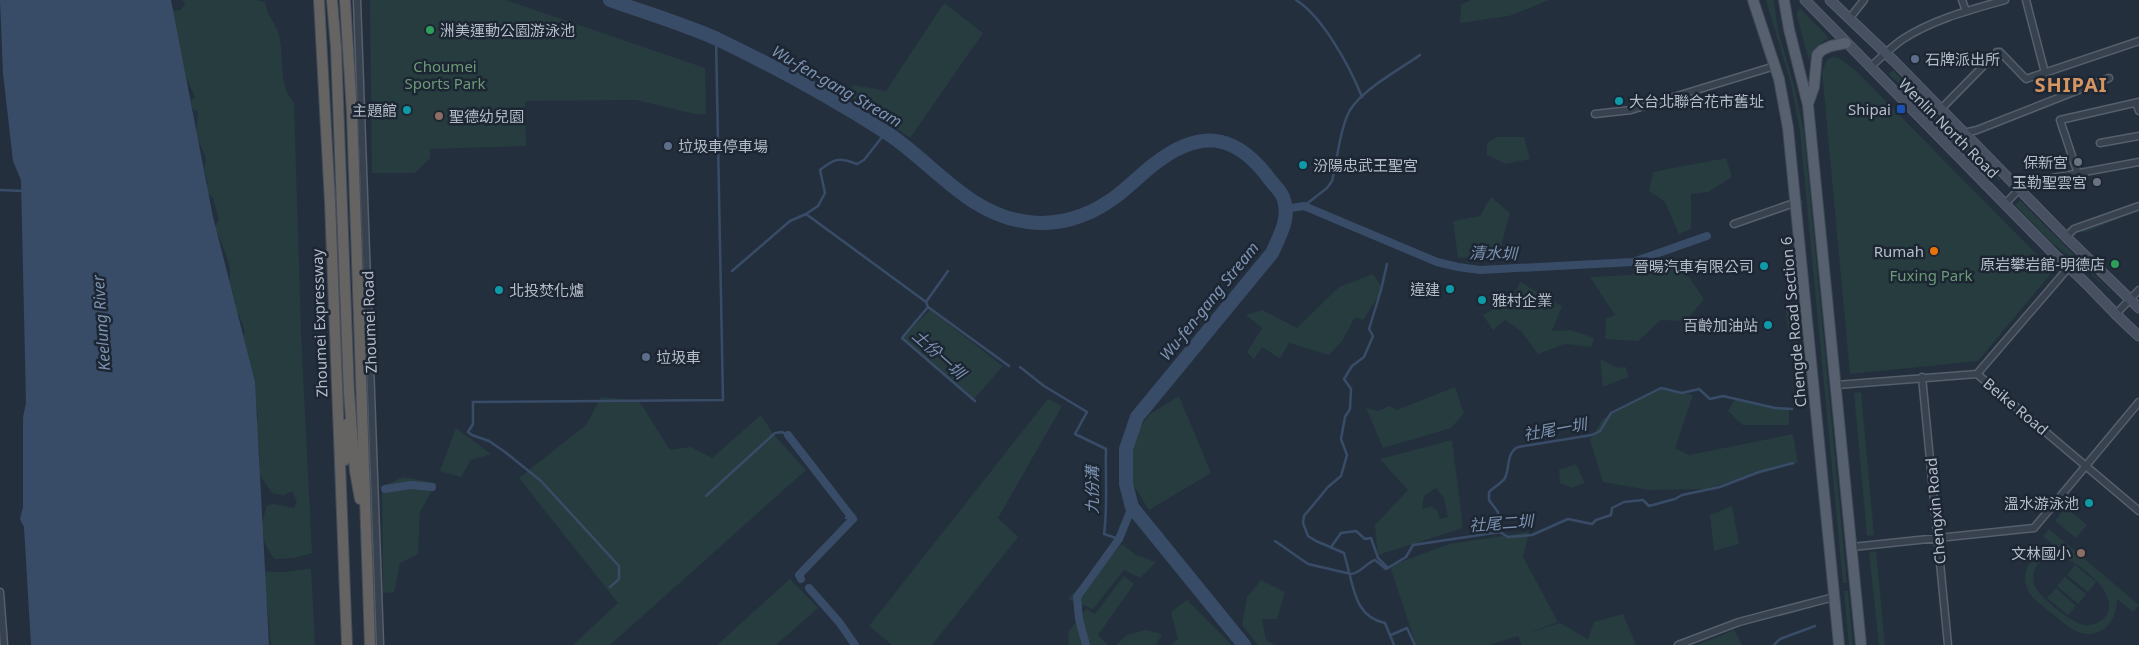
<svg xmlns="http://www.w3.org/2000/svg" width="2139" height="645" viewBox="0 0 2139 645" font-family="'Noto Sans','Noto Sans TC',sans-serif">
	<rect width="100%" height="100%" fill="#242f3e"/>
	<!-- green -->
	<path fill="#263c3f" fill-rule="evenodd" d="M 183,0 L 256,0 L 265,2 C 266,15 276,23 279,35 C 285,59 277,83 294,103 L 301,333 L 312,553 L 294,558 L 275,559 C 260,541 260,527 267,505 L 274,504 L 294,508 L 297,501 L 292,491 L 284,495 L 272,493 L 260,475 L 259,445 L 254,438 L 258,416 L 243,336 L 245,331 L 239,315 L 233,313 L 232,308 L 236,304 L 228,286 C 236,266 220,245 215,226 L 219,220 L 213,198 L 205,191 L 204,186 L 208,183 L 204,170 L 206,158 L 196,135 L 198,111 L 192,109 L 191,101 L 195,97 L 179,61 L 172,11 L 181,10 L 185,4 Z
		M 370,0 L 506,0 L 705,68 L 706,114 L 695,114 L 636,100 L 525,101 L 526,146 L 430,149 L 430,158 L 415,173 L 372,173 Z
		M 1471,0 L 1549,0 L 1509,16 L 1460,23 L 1461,5 Z
		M 1766,0 L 1774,0 L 1778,31 L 1795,89 L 1804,132 L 1847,583 L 1843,583 L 1800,132 L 1791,84 Z
		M 944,3 L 983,33 L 910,138 L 846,94 L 854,85 L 886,91 Z
		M 1800,8 L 1829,38 C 1819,43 1811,49 1809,61 L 1797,16 L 1797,12 Z
		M 1833,57 L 1839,58 L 1855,70 L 2053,271 L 1978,361 L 1850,374 L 1822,71 L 1827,60 Z
		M 1893,70 L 1949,128 L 1950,130 L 1945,131 L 1889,74 Z
		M 1497,137 L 1524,137 L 1530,159 L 1506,164 L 1487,155 L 1487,143 Z
		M 1962,147 L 1967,147 L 2001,180 L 1999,180 L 1963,150 Z
		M 1726,158 L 1732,177 L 1708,192 L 1691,194 L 1691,229 L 1679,234 L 1665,202 L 1649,191 L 1653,172 Z
		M 1491,197 L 1510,213 L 1498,257 L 1458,258 L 1453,221 L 1480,216 Z
		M 2020,200 L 2110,291 L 2110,292 L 2082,266 L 2051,242 L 2015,205 Z
		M 2139,208 L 2139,211 L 2083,233 L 2079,229 Z
		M 1677,260 L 1704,299 L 1686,321 L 1661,320 L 1638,341 L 1605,339 L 1606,319 L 1615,315 L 1590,277 L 1630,275 Z
		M 1373,274 L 1383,289 L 1363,320 L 1355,317 L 1342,341 L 1329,355 L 1289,343 L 1280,358 L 1262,347 L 1254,359 L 1247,352 L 1262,328 L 1246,315 L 1262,310 L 1297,328 L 1339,287 Z
		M 1520,282 L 1562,306 L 1552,331 L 1571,330 L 1594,338 L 1591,347 L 1565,344 L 1538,354 L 1521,331 L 1505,320 L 1493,330 L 1483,315 L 1512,299 Z
		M 1791,303 L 1793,303 L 1798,344 L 1789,340 L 1786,310 Z
		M 930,310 L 1003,366 L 973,400 L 903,337 Z
		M 1600,359 L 1618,368 L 1626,367 L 1628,377 L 1603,387 Z
		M 1455,387 L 1464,413 L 1451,428 L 1383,448 L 1366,408 L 1378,411 L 1389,406 L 1397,410 Z
		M 1657,389 L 1693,395 L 1675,448 L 1689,455 L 1793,434 L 1798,463 L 1706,489 L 1648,490 L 1603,482 L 1590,440 L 1603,419 Z
		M 1861,392 L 1874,535 L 1867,536 L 1854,393 Z
		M 1179,396 L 1211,473 L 1149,510 L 1129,478 L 1134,436 L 1150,414 Z
		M 601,397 L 639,401 L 670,450 L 691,447 L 712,458 L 761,415 L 774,435 L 806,470 L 610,645 L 573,645 L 618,603 L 519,478 L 586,425 Z
		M 1048,399 L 1062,406 L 998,518 L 1018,537 L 932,645 L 892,645 L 869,626 Z
		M 1734,400 L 1789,409 L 1789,425 L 1743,425 L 1728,411 Z
		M 456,428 L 491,454 L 471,460 L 461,477 L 440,471 Z
		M 1452,440 L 1463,528 L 1378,555 L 1375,525 L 1408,490 L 1380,459 ZM 1436,488 L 1444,498 L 1448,517 L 1440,519 L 1437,510 L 1431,506 L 1422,509 L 1424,496 Z
		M 1576,464 L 1585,483 L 1572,488 L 1560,483 L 1559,470 Z
		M 403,477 L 436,483 L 420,512 L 418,554 L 400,563 L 394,592 L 383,593 L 382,487 Z
		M 1732,506 L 1739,544 L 1714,551 L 1710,515 Z
		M 2066,507 L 2087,525 L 2076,538 L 2055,521 Z
		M 2049,529 L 2139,605 L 2133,612 L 2117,599 C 2117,619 2104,639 2081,633 C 2069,629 2058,618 2049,611 C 2042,605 2033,600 2029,592 C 2017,570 2035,551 2055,547 L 2043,536 ZM 2058,555 C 2077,561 2123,594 2105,617 C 2100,623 2092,626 2085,625 C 2074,625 2038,596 2035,586 C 2028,569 2043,556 2058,555 Z
		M 1529,532 L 1523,557 L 1558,622 L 1526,634 L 1560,623 L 1588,639 L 1594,622 L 1623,614 L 1636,645 L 1522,645 L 1518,636 L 1489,645 L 1416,645 L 1390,566 L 1449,544 Z
		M 1122,544 L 1136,555 L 1156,562 L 1140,578 L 1124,570 L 1093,609 L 1068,599 Z
		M 1876,551 L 1885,645 L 1879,645 L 1869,552 Z
		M 2075,565 L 2096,582 L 2088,592 L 2067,575 Z
		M 311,569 L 315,645 L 271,645 L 264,574 L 266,571 C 284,574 293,570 311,569 Z
		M 1124,576 L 1134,584 L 1098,635 L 1108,645 L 1069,645 L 1068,632 L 1086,609 L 1095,614 Z
		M 2065,577 L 2086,594 L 2078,604 L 2057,586 Z
		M 790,579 L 818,608 L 776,645 L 717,645 Z
		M 1261,580 L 1285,592 L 1277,619 L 1262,619 L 1266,640 L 1275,645 L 1258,645 L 1242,625 L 1247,597 Z
		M 2056,588 L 2076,606 L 2068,615 L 2047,598 Z
		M 1844,591 L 1848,591 L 1853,645 L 1849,645 Z
		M 1187,600 L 1232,645 L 1171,645 L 1178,639 L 1171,612 Z
		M 1146,630 L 1162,634 L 1156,645 L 1116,645 L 1127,635 Z
		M 1734,630 L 1742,645 L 1697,645 Z"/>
	<!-- water -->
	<path fill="#394c67" d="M 0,0 L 171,0 L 213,217 L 255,382 L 269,645 L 31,645 L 24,527 L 20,519 L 23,507 L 23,418 L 26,403 L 21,180 L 13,161 L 3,73 Z"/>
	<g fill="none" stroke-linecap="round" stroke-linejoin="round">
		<!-- stream -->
		<path stroke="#394c67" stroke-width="2.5" d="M 1296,0 C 1323,17 1350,67 1362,97
			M 0,190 L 23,191
			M 1304,206 L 1327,188 L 1332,181 C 1337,161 1340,128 1350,110 C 1363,89 1400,69 1420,55
			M 806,214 L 926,302 L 928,307 L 1009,366
			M 732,271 L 790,221 L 806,214 L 818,206 L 825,193 L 820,170 C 835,158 839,157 857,164 L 864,160 L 886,132
			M 926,302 L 948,271
			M 928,307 L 902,338 L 975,401
			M 1020,367 L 1044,386 L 1087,412 L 1075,434 L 1106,449 C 1105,477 1108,506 1104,534 L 1119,539
			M 706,496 L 775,433 L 782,432 L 788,435
			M 846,518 L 854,515
			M 1499,532 L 1498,512 L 1489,500 L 1489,492 C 1494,487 1502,483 1505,478 C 1510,468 1506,453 1518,447 L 1592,435 L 1600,431 L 1611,413 L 1661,388 L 1682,393 L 1699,389 L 1710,399 L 1723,396 L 1775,408 L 1792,409
			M 1275,541 L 1308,564 L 1351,574 C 1361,573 1366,563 1375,560 L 1386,569 L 1406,557 L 1413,545 L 1500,532 L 1508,537 L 1532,535 L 1568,519 L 1592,524 L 1596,520 L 1611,515 L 1612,508 L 1624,502 L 1643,500 L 1649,506 L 1675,499 L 1682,495 L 1720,487 L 1759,472 L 1793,463
			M 1331,547 L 1341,533 L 1356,531 L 1365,539 L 1371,538 L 1378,558 L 1388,568
			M 1349,572 L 1344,553 L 1316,541 L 1308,536 L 1303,523 L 1304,516 L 1328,487 L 1341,476 L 1347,455 L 1341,439 L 1345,417 L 1350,409 L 1351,389 L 1344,379 L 1352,366 L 1364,357 L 1373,336 L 1369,329 L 1381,290 L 1387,264
			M 1350,576 C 1355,597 1360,618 1385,623 L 1394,645
			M 610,587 L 619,579 L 619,566 L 541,481 L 505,452 L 489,441 L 472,435 L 468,432 L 473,424 L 473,402 L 723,400 L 716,39
			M 1391,635 L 1407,628 L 1415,645
			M 1774,645 L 1780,639 L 1815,626"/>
		<!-- canal -->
		<path stroke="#394c67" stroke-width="8" d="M 1285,209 L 1304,206 L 1437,262 L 1458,267 L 1480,270 L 1633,262 L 1707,236
			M 788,435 L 853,519 L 799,575 L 801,579
			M 385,489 L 411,485 L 432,487
			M 809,588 L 839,622 L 855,645
			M 1086,645 L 1079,619 L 1077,597 L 1119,539 L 1132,507"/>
		<!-- river -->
		<path stroke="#394c67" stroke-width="14" d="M 610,0 C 646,13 683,24 717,39 C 774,66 830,97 884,131 C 932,161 967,215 1028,222 C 1057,226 1087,217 1111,200 C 1126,190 1139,176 1153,165 C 1197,130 1233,131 1268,177 C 1272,183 1280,190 1283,197 C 1291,217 1280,235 1272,253 L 1137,417 L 1126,449 L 1126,484 L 1132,507 L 1244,645"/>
		<defs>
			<path id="minor" d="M 357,0 L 380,645
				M 1962,0 L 1966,11
				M 2026,0 L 2045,73
				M 1849,19 L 1864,0
				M 1870,67 C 1881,58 1891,47 1903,39 C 1934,19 1970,10 2005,0
				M 2136,103 L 2139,111
				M 1941,109 L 1997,52 L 2000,52 L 2026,79 L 2139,41
				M 1595,114 L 1631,110 L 1775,66
				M 2100,143 L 2139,136
				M 1949,147 L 1964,133 L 1977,130 L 2109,78
				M 2078,174 L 2060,120 L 2139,102
				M 2005,204 L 2025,183 L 2139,162
				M 1734,224 L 1797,202
				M 2066,237 L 2074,229 L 2139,206
				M 2115,315 L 2139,290
				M 1977,374 L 2069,267
				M 1922,377 L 1948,645
				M 1837,385 L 1977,374 L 2139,511
				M 1852,547 L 2034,528 L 2139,402
				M 0,592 L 4,645
				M 1678,645 L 1739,622 L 1834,597"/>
			<path id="secondary" d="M 1805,0 L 2057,257 C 2086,280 2110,311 2139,336
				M 1830,0 L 1894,61 L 2066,237 L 2139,308"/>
			<path id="primary" d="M 1753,0 L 1779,79 L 1788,128 L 1839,645
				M 1784,0 L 1789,29 L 1808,105 L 1861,645
				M 1808,104 L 1814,87 L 1817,55 L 1822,50 L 1831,46 L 1846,43"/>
			<path id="trunk" d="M 319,0 L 330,202 L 347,645
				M 332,0 L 336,48 L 349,393 L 355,471 L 360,499
				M 345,0 L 352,113 L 370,645
				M 345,460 L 347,424"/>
		</defs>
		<!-- minor casing -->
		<use href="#minor" stroke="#565f6c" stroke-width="9"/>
		<!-- secondary casing -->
		<use href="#secondary" stroke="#565f6c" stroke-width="11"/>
		<!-- primary casing -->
		<use href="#primary" stroke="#414a57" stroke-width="12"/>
		<!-- trunk casing -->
		<use href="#trunk" stroke="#434c59" stroke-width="12"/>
		<!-- minor -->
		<use href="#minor" stroke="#38414e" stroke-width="6"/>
		<!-- secondary -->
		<use href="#secondary" stroke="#465061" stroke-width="9"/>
		<!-- primary -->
		<use href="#primary" stroke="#56606e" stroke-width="10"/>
		<!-- trunk -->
		<use href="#trunk" stroke="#656462" stroke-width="10"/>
	</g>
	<!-- markers -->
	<g fill="#2e9e5b" stroke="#1d2633" stroke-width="2">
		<circle cx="430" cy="30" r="5"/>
		<circle cx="2115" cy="264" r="5"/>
	</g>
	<g fill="#5c6f8a" stroke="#1d2633" stroke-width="2">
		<circle cx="1915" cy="59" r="5"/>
		<circle cx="668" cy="146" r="5"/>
		<circle cx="646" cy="357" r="5"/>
	</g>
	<g fill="#0f9aa8" stroke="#1d2633" stroke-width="2">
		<circle cx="1619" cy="101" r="5"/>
		<circle cx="407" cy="110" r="5"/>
		<circle cx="1303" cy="165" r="5"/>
		<circle cx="1764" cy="266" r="5"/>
		<circle cx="1450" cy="289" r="5"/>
		<circle cx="499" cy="290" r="5"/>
		<circle cx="1482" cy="300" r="5"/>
		<circle cx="1768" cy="325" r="5"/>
		<circle cx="2089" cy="503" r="5"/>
	</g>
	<rect fill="#1a4fb4" stroke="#1d2633" stroke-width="2" x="1896" y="104" width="10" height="10" rx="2.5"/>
	<g fill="#8d6e63" stroke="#1d2633" stroke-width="2">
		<circle cx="439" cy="116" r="5"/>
		<circle cx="2081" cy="553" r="5"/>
	</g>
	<g fill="#6b7280" stroke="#1d2633" stroke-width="2">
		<circle cx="2078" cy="162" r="5"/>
		<circle cx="2097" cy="182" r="5"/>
	</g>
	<circle fill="#e8710a" stroke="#1d2633" stroke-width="2" cx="1934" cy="251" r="5"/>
	<g text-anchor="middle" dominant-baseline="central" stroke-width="5" stroke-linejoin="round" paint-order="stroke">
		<!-- poi labels -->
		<g font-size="15" fill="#b4bcc9" stroke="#1d2633" text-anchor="end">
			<text x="440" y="30" text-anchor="start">洲美運動公園游泳池</text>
			<text x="1925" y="59" text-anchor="start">石牌派出所</text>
			<text x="1629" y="101" text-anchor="start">大台北聯合花市舊址</text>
			<text x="1891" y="109">Shipai</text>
			<text x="397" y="110">主題館</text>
			<text x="449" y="116" text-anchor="start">聖德幼兒園</text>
			<text x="678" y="146" text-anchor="start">垃圾車停車場</text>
			<text x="2068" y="162">保新宮</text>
			<text x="1313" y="165" text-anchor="start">汾陽忠武王聖宮</text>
			<text x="2087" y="182">玉勒聖雲宮</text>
			<text x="1924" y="251">Rumah</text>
			<text x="2105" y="264">原岩攀岩館-明德店</text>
			<text x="1754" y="266">晉暘汽車有限公司</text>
			<text x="1440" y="289">違建</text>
			<text x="509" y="290" text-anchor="start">北投焚化爐</text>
			<text x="1492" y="300" text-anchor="start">雅村企業</text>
			<text x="1758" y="325">百齡加油站</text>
			<text x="656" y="357" text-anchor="start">垃圾車</text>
			<text x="2079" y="503">溫水游泳池</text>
			<text x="2071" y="553">文林國小</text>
		</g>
		<!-- park labels -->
		<g font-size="15" fill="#6b9a76" stroke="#1d2633">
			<text x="445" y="66">Choumei<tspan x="445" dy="17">Sports Park</tspan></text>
			<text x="1931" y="275">Fuxing Park</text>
		</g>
		<!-- street labels -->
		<g font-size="15" fill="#b4bcc9" stroke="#1d2633">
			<text transform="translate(1949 128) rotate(45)">Wenlin North Road</text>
			<text transform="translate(369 322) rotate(-92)">Zhoumei Road</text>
			<text transform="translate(1793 322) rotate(-95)">Chengde Road Section 6</text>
			<text transform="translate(319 323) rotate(-92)">Zhoumei Expressway</text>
			<text transform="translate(2016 406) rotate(40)">Beike Road</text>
			<text transform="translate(1935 511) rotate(-95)">Chengxin Road</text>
		</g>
		<!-- water labels -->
		<g font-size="16" font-style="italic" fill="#7c92b1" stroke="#1d2633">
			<text transform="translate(837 86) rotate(30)">Wu-fen-gang Stream</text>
			<text transform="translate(1493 253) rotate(1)">清水圳</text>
			<text transform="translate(1209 301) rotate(-51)">Wu-fen-gang Stream</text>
			<text transform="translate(101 323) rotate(-94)">Keelung River</text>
			<text transform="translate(939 354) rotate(42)">土份一圳</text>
			<text transform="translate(1555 429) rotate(-10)">社尾一圳</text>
			<text transform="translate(1092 490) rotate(-90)">九份溝</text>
			<text transform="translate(1501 523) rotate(-4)">社尾二圳</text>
		</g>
		<!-- district labels -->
		<g font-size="20" font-weight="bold" letter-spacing="1" fill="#d59563" stroke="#1d2633">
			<text x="2071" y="84">SHIPAI</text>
		</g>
	</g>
</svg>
